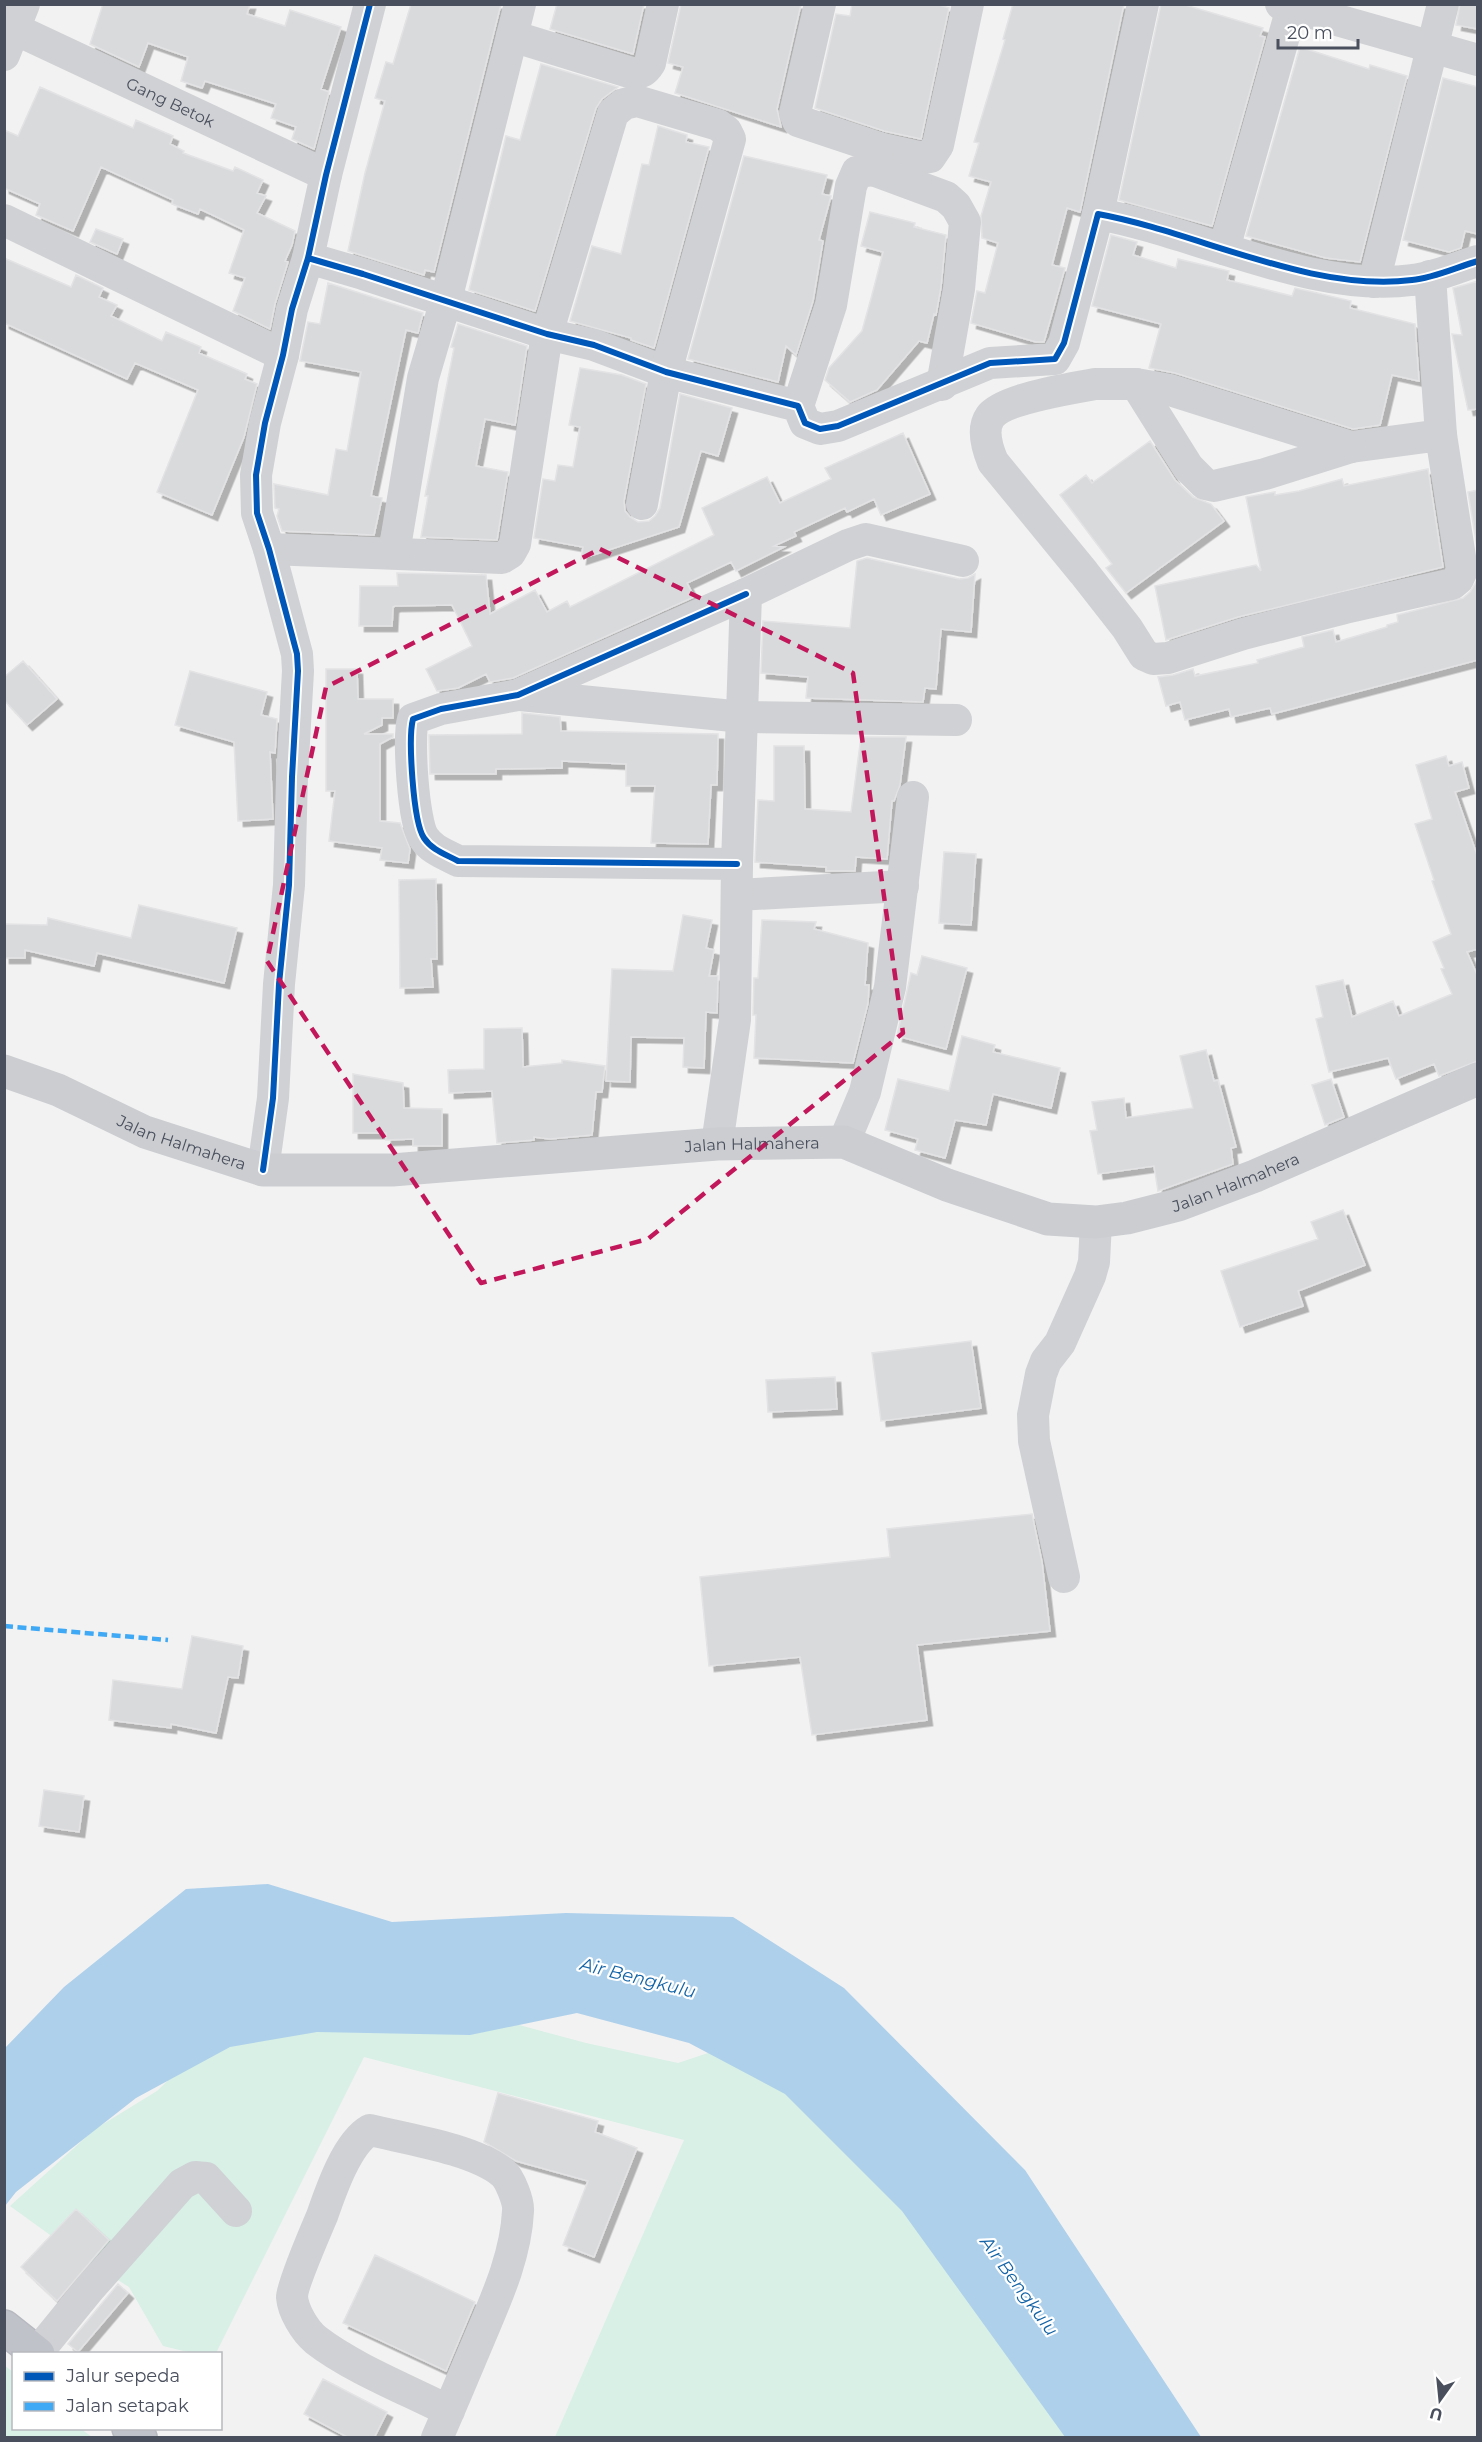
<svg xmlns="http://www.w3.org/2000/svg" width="1482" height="2442" viewBox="0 0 1482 2442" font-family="Montserrat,sans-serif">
	<defs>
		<filter id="shadow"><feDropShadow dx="5.5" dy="5.5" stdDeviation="0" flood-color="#0004"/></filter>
	</defs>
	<rect width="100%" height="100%" fill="#f2f2f2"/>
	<!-- green -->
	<path fill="#d8f0e6" d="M 231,2020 L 504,2021 L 586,2043 L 678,2063 L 762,2035 L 1098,2437 L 555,2437 L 684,2140 L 364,2057 L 216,2353 L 192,2353 L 163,2346 L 129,2287 L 75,2253 L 10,2206 L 95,2129 L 157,2091 Z
		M 4,2365 L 13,2372 L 14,2428 L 81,2429 L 92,2437 L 5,2437 Z"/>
	<!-- water -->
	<path fill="#aed0eb" d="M 268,1884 L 392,1922 L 566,1913 L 733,1917 L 844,1988 L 1025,2170 L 1201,2437 L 1065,2437 L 902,2211 L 785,2094 L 689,2043 L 577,2013 L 470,2035 L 317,2032 L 230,2047 L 136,2098 L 16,2192 L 5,2206 L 5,2048 L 64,1987 L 186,1889 Z"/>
	<!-- building -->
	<path fill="#d9dadc" stroke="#e3e3e5" stroke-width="1.5" filter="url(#shadow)" d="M 103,4 L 250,4 L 247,14 L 285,26 L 290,10 L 341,27 L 321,89 L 329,92 L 314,149 L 292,139 L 296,127 L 271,118 L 276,104 L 205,81 L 202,88 L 181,81 L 188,57 L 148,43 L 139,67 L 90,44 Z
		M 411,4 L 501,4 L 434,272 L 425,270 L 424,275 L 348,251 L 365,173 L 385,101 L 375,98 L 386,62 L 393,64 Z
		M 557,4 L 644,4 L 633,54 L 550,29 Z
		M 681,4 L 801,4 L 777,109 L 781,127 L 675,93 L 683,67 L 668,63 Z
		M 852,4 L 936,4 L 949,8 L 921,139 L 884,131 L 815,108 L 836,14 L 850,16 Z
		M 1013,4 L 1124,4 L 1080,212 L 1067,208 L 1052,265 L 1065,268 L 1044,342 L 1036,342 L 971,323 L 977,291 L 985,293 L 998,243 L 982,238 L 981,216 L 991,182 L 969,176 L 979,143 L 974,142 L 1005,40 L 1003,39 Z
		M 1161,4 L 1182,4 L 1263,28 L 1260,36 L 1265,37 L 1212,226 L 1119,200 Z
		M 1460,4 L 1478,4 L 1478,29 L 1456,25 Z
		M 1300,47 L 1369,69 L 1370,65 L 1407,76 L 1360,262 L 1326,258 L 1246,236 Z
		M 541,64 L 618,87 L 602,99 L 596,108 L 535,311 L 469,290 L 506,136 L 520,140 Z
		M 1443,78 L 1478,87 L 1478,234 L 1465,231 L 1461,248 L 1449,252 L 1403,240 Z
		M 40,87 L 133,128 L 136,120 L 173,136 L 170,144 L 184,151 L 183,153 L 233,171 L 235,167 L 263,180 L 257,193 L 266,196 L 257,213 L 295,231 L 292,245 L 285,261 L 288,262 L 275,304 L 270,329 L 233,311 L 245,278 L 229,273 L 244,230 L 200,209 L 198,214 L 172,204 L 173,200 L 101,167 L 73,231 L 36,215 L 40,204 L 4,188 L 4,130 L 18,136 Z
		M 658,126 L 687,135 L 686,142 L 709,147 L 654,348 L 631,340 L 631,338 L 570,321 L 592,246 L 621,254 L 642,164 L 649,165 Z
		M 744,156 L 827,175 L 822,194 L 831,196 L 819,240 L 823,241 L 813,301 L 796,355 L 786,346 L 778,382 L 688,359 Z
		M 870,212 L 915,223 L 914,227 L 946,235 L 941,287 L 936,315 L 934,314 L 927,343 L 919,341 L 877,390 L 850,402 L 825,380 L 829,368 L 862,331 L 873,291 L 883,252 L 861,246 Z
		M 96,229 L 123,239 L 117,254 L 90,242 Z
		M 1111,235 L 1137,242 L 1133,255 L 1176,268 L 1178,259 L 1229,271 L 1227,280 L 1292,296 L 1295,288 L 1313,292 L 1351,301 L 1350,308 L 1415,324 L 1419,381 L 1392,375 L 1380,425 L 1353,429 L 1175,373 L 1149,368 L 1161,324 L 1092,306 Z
		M 4,258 L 71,287 L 76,275 L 103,288 L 99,297 L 117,305 L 111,316 L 162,341 L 166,332 L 201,347 L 199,353 L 247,374 L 245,379 L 257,384 L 244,437 L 212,515 L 157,492 L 198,390 L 135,363 L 127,379 L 4,323 Z
		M 1478,281 L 1478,409 L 1468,410 L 1452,334 L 1462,335 L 1453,288 Z
		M 328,283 L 423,313 L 418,333 L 406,330 L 371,496 L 382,498 L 374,535 L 282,531 L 277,516 L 279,509 L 275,508 L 274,484 L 328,495 L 336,449 L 347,451 L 361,372 L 300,361 L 308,322 L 320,324 Z
		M 458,324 L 527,346 L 515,425 L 485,419 L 476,466 L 508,472 L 497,540 L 421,537 L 428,496 L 425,496 L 454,348 L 451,347 Z
		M 580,368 L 622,375 L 646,384 L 624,501 L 625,511 L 630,517 L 638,522 L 649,521 L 655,516 L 660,508 L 680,394 L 732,408 L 718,456 L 701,451 L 679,527 L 581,559 L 583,547 L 534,538 L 543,479 L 555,481 L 558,465 L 573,467 L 580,427 L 569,425 Z
		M 903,433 L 930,494 L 881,515 L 874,499 L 847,512 L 845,508 L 794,532 L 796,536 L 774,546 L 784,547 L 736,571 L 731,562 L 687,583 L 694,597 L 513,678 L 490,682 L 486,674 L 458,688 L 437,691 L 426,669 L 472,646 L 452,605 L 395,606 L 393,607 L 392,626 L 359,626 L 360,586 L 398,586 L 397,573 L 486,575 L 490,614 L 535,590 L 547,612 L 567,601 L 570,607 L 714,535 L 702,508 L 767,477 L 780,503 L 831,479 L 825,468 Z
		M 1150,441 L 1175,480 L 1193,497 L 1211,504 L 1224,521 L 1126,593 L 1106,568 L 1112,564 L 1060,495 L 1086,475 L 1092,483 Z
		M 1428,469 L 1443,567 L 1238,617 L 1166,640 L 1155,586 L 1256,565 L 1261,571 L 1246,497 L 1275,492 L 1275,495 L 1299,491 L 1342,479 L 1344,486 Z
		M 1478,490 L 1478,553 L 1468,492 Z
		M 867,558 L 959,579 L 968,578 L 975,574 L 971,632 L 941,629 L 936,689 L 925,688 L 923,702 L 806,698 L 808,677 L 761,673 L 763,621 L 850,628 L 857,561 Z
		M 1478,579 L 1478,660 L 1272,714 L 1270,708 L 1231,717 L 1229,709 L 1185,720 L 1180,702 L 1166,706 L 1158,677 L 1173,675 L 1193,669 L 1195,676 L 1258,663 L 1257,660 L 1304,647 L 1302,637 L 1333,630 L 1336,642 L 1387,627 L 1387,625 L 1398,622 L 1397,615 L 1463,598 L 1470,592 Z
		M 23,661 L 57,699 L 27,725 L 4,700 L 4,677 Z
		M 326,669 L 357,669 L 358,699 L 393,699 L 393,718 L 382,718 L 382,725 L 364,734 L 393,734 L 393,737 L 380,744 L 380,821 L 400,823 L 410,849 L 408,863 L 380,860 L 382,848 L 329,841 L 335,791 L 326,791 Z
		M 190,671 L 267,692 L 261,715 L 277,719 L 275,753 L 270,752 L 273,819 L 238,821 L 234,742 L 175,725 Z
		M 522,713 L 560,717 L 561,731 L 718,734 L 717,785 L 711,785 L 708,844 L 651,843 L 655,786 L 626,786 L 626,764 L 562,761 L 562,768 L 496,769 L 496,774 L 430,774 L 429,735 L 522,734 Z
		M 861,737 L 906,737 L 900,785 L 894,801 L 892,801 L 887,859 L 856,857 L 855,871 L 826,871 L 826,867 L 755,862 L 758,800 L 774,801 L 774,746 L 804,746 L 805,809 L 851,812 Z
		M 1446,756 L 1449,766 L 1462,762 L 1469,788 L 1455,792 L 1478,858 L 1478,949 L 1467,952 L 1478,977 L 1478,1061 L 1439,1076 L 1434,1064 L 1396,1079 L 1388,1058 L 1329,1072 L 1316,1019 L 1323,1017 L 1316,986 L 1343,980 L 1352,1017 L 1393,1001 L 1399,1016 L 1452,994 L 1441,969 L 1444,968 L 1433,942 L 1451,934 L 1432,881 L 1434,880 L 1415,824 L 1432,819 L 1416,765 Z
		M 944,852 L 976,854 L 971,925 L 939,923 Z
		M 436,879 L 437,959 L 431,959 L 433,987 L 400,988 L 399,880 Z
		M 139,905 L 237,928 L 224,983 L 97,953 L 94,966 L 25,950 L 25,958 L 4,958 L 4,924 L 47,925 L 48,918 L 131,938 Z
		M 683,915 L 712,920 L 706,948 L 714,950 L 709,976 L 718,976 L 717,1013 L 706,1012 L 704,1068 L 683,1067 L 684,1038 L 631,1037 L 630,1082 L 606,1081 L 612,969 L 673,971 Z
		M 762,920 L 816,922 L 814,929 L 868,943 L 865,985 L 869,985 L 868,1003 L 853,1063 L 754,1058 L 756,1015 L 753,1015 L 754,978 L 758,978 Z
		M 922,956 L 967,968 L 946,1049 L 897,1036 L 911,973 L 917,975 Z
		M 522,1028 L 523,1067 L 562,1063 L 562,1060 L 605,1066 L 602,1092 L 596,1092 L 592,1135 L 550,1139 L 534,1137 L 534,1140 L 497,1143 L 492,1091 L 449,1093 L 448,1070 L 484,1069 L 484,1029 Z
		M 962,1036 L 995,1045 L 993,1052 L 1060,1068 L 1051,1108 L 993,1094 L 986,1125 L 955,1120 L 945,1158 L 915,1150 L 918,1139 L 885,1130 L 898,1079 L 949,1091 Z
		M 1206,1050 L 1214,1081 L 1218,1080 L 1236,1147 L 1231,1148 L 1233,1164 L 1158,1191 L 1154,1166 L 1098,1174 L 1090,1131 L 1097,1130 L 1092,1102 L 1124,1098 L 1126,1118 L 1193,1108 L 1180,1056 Z
		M 353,1074 L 403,1083 L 404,1108 L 442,1109 L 442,1146 L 413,1146 L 413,1139 L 386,1140 L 386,1133 L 353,1133 Z
		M 1331,1079 L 1344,1117 L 1325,1125 L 1312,1085 Z
		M 1343,1210 L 1365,1265 L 1298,1291 L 1303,1306 L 1240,1327 L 1221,1271 L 1318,1239 L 1311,1222 Z
		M 971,1341 L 981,1408 L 881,1421 L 872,1353 Z
		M 835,1377 L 837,1409 L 768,1412 L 766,1380 Z
		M 1032,1514 L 1042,1562 L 1050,1631 L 917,1645 L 927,1720 L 812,1735 L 800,1657 L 709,1666 L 700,1577 L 890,1557 L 887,1529 Z
		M 192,1636 L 243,1646 L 238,1678 L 228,1677 L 216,1733 L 171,1724 L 171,1728 L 109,1720 L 113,1680 L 182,1689 Z
		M 44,1790 L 84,1796 L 79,1832 L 39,1826 Z
		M 498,2093 L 598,2121 L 595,2132 L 637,2148 L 594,2257 L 563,2245 L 588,2181 L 516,2161 L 484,2142 Z
		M 76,2209 L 109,2240 L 57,2301 L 21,2267 Z
		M 375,2255 L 475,2302 L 446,2371 L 343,2323 Z
		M 118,2284 L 128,2293 L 78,2352 L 68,2344 Z
		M 323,2379 L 387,2412 L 374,2438 L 349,2438 L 304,2414 Z"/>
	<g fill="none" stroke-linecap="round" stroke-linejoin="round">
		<defs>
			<path id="highway" d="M 4,2327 L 38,2354
				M 129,2428 L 140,2438"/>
		</defs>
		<!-- highway casing -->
		<use href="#highway" stroke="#b7b9c0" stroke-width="36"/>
		<!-- minor -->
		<g stroke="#d0d1d4" stroke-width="32">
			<path d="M 820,4 L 795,113 L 798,121 L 879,148 L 924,158 L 930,157 L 938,145 L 968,4"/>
			<path d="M 1281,4 L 1478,60"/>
			<path id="s1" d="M 4,24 L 326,175"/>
			<path d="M 512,36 L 632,73 C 642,73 645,71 650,63 L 663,4"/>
			<path d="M 4,55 L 24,4"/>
			<path d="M 873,170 L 946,197 L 956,206 L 965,222 L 959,289 L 942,385"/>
			<path d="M 1098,214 L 1143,4"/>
			<path d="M 4,220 L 283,355"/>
			<path d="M 1224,249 L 1293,4"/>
			<path d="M 308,258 L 363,274 L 547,334 L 594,345 L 666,372 L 798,406 L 805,423 L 820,429 L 838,426 L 990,363 L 1055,359 L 1064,343 L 1098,214 C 1197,232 1311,293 1412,280 C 1434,278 1457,267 1478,261"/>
			<path d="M 1430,276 L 1441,435"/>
			<path d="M 1374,282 L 1443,4"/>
			<path d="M 1095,384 L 1136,384 L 1188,467 L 1205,484 L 1214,486 L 1265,474 L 1351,447 L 1441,435 L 1462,570 L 1458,579 L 1452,584 L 1345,608 L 1243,634 L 1168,658 L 1153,659 L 1144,655 L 1127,628 L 1084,573 L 993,462 C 988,450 981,430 990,417 C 1002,399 1073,388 1095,384 Z"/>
			<path d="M 1136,384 L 1170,390 L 1351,447"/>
			<path d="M 798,406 L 831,305 L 851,186 L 857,172 L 873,170 L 879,148"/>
			<path d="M 269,549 L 502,558 L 510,553 L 515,544 L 547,334 L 613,113 L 624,104 L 637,101 L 718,125 L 726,131 L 730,139 L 666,372 L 642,504"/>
			<path d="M 394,553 L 423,378 L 446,300 L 520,4"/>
			<path d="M 520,695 L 743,717 L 956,720"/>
			<path d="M 737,864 L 458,861 C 445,854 432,850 424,838 C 413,822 408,738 413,719 L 441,709 L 518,695 L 746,594"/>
			<path d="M 737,895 L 903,886"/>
			<path d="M 844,1142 L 865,1092 L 890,987 L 913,797"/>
			<path d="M 717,1144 L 735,1020 L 737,864 L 746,594 L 848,545 L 866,539 L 963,561"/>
			<path d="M 263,1170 L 273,1098 L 279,984 L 289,885 L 292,777 L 298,671 L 297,654 L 269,549 L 257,513 L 256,475 L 265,423 L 283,355 L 292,309 L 308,258 L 326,175 L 370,4"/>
			<path d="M 1064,1577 L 1034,1441 L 1033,1415 L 1041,1374 L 1046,1361 L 1060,1343 L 1090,1276 L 1094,1262 L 1096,1222"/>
			<path d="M 37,2353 L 90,2288 L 182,2184 L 195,2177 L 206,2178 L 236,2211"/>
			<path d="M 437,2438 C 452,2404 466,2370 480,2337 C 497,2297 516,2255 518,2211 C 519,2202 510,2179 503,2173 C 474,2149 407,2139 370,2130 C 347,2143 331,2190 322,2216 C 316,2230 292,2286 292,2297 C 293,2311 305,2331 316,2340 C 352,2368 408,2390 449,2411"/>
		</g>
		<!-- major -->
		<path stroke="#cbcdd1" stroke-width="33" id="s2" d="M 4,1071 L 58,1090 L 145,1132 L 263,1170 L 392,1170 L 717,1144 L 844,1142 L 947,1185 L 1048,1219 L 1096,1222 L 1127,1218 L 1178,1205 L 1255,1176 L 1478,1079"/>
		<!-- highway -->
		<use href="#highway" stroke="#c0c2c9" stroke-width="33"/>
		<!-- quiet -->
		<path stroke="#3fa9f5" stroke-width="4.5" stroke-dasharray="9 4.5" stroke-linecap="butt" d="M 4,1626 L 168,1640"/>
		<defs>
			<path id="cycleway" d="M 308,258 L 363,274 L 547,334 L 594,345 L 666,372 L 798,406 L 805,423 L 820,429 L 838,426 L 990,363 L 1055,359 L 1064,343 L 1098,214 C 1197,232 1311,293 1412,280 C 1434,278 1457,267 1478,261
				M 737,864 L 458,861 C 445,854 432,850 424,838 C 413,822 408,738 413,719 L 441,709 L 518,695 L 746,594
				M 263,1170 L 273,1098 L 279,984 L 289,885 L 292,777 L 298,671 L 297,654 L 269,549 L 257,513 L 256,475 L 265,423 L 283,355 L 292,309 L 308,258 L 326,175 L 370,4"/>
		</defs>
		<!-- cycleway casing -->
		<use href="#cycleway" stroke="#fff" stroke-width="10"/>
		<!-- cycleway -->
		<use href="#cycleway" stroke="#0057b8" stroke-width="6"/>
	</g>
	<!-- marked area -->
	<path fill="none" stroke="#c2185b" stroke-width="4.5" stroke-dasharray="12 8" stroke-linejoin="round" d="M 600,549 L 853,673 L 903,1033 L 648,1239 L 481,1283 L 267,961 L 326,687 Z"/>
	<g text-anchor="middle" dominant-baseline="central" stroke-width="4.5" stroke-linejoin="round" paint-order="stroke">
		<!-- street labels -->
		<g font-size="16" fill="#494f5d" stroke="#fff">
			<text stroke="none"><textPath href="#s1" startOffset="184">Gang Betok</textPath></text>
			<text stroke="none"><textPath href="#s2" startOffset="192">Jalan Halmahera</textPath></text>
			<text stroke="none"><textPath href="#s2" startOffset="768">Jalan Halmahera</textPath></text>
			<text stroke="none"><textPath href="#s2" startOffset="1272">Jalan Halmahera</textPath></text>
		</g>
		<!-- water labels -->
		<g font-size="18" font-style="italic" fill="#1363a6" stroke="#fff">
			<text transform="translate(638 1978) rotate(14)">Air Bengkulu</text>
			<text transform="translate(1019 2286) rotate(54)">Air Bengkulu</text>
		</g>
	</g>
	<!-- border -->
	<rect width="1482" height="2442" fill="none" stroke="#494f5d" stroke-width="12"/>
	<!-- legend -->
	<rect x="12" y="2352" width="210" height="78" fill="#ffffff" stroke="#b6b9be" stroke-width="1.5"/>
	<rect x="24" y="2372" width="30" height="9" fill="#0057b8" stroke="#b6b9be" stroke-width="1.5"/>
	<text x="66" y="2382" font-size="18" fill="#494f5d">Jalur sepeda</text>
	<rect x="24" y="2402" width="30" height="9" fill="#3fa9f5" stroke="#b6b9be" stroke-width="1.5"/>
	<text x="66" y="2412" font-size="18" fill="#494f5d">Jalan setapak</text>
	<!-- north arrow -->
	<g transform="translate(1440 2400) rotate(195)" stroke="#ffffff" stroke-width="4.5" paint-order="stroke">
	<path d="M0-4.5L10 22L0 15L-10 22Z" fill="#494f5d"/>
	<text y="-9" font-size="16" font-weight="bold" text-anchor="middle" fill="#494f5d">U</text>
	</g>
	<!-- scale -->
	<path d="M1278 39v9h80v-9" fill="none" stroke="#494f5d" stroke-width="3"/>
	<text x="1287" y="39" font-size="18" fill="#494f5d" stroke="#ffffff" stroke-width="4.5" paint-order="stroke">20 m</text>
</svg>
